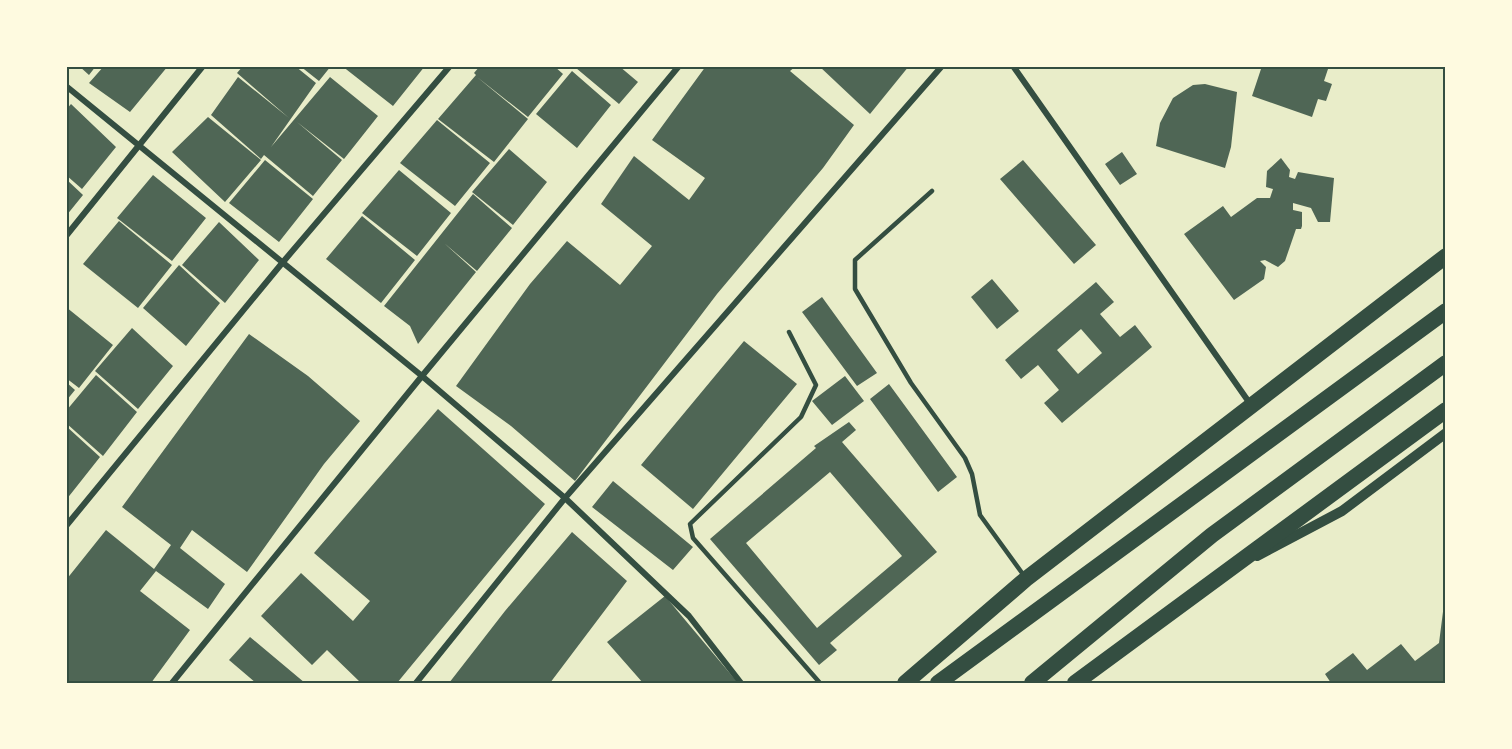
<svg xmlns="http://www.w3.org/2000/svg" width="1512" height="749" viewBox="0 0 1512 749" font-family="'DM Sans',sans-serif">
	<rect width="100%" height="100%" fill="#e9edc9"/>
	<!-- building -->
	<path fill="#4f6655" fill-rule="evenodd" d="M 79,66 L 96,66 L 89,75 Z
		M 104,66 L 168,66 L 130,112 L 89,83 Z
		M 243,66 L 295,66 L 316,83 L 271,147 L 330,77 L 378,116 L 344,159 L 297,122 L 342,160 L 313,196 L 264,155 L 261,159 L 211,115 L 238,77 L 289,118 L 237,73 Z
		M 300,66 L 331,66 L 319,81 Z
		M 342,66 L 425,66 L 393,106 Z
		M 480,66 L 554,66 L 563,74 L 528,117 L 477,77 L 528,119 L 494,162 L 438,119 L 476,75 L 474,73 Z
		M 577,66 L 619,66 L 638,82 L 619,104 L 576,68 Z
		M 706,66 L 796,66 L 790,71 L 854,125 L 823,168 L 717,294 L 575,481 L 511,426 L 456,386 L 530,284 L 567,241 L 620,285 L 652,246 L 601,204 L 634,156 L 689,200 L 705,178 L 652,140 Z
		M 819,66 L 909,66 L 870,114 Z
		M 1262,66 L 1329,66 L 1324,81 L 1332,84 L 1326,101 L 1318,99 L 1312,117 L 1252,96 Z
		M 572,71 L 611,105 L 577,148 L 536,114 Z
		M 1205,84 L 1237,92 L 1231,147 L 1225,168 L 1156,146 L 1160,123 L 1173,98 L 1193,85 Z
		M 71,104 L 116,147 L 82,189 L 66,175 L 66,110 Z
		M 208,117 L 261,160 L 225,202 L 172,152 Z
		M 437,120 L 490,163 L 455,206 L 400,163 Z
		M 509,149 L 547,182 L 513,225 L 472,192 Z
		M 1122,152 L 1137,174 L 1120,185 L 1105,164 Z
		M 1281,158 L 1290,170 L 1289,177 L 1295,179 L 1298,172 L 1334,178 L 1330,222 L 1318,222 L 1311,208 L 1293,203 L 1293,210 L 1302,212 L 1302,226 L 1301,229 L 1296,229 L 1285,261 L 1278,267 L 1265,260 L 1260,261 L 1266,267 L 1264,279 L 1234,300 L 1184,234 L 1223,206 L 1231,217 L 1257,198 L 1270,198 L 1273,189 L 1266,187 L 1267,171 Z
		M 265,160 L 313,199 L 279,242 L 229,203 Z
		M 1023,160 L 1096,245 L 1074,264 L 1000,179 Z
		M 399,170 L 451,213 L 417,256 L 362,213 Z
		M 153,175 L 206,218 L 172,261 L 117,218 Z
		M 66,179 L 83,195 L 66,216 Z
		M 473,194 L 512,228 L 477,271 L 444,243 L 476,272 L 418,344 L 410,326 L 384,306 Z
		M 362,216 L 415,260 L 381,303 L 326,259 Z
		M 119,221 L 172,265 L 138,308 L 83,264 Z
		M 219,222 L 259,260 L 225,303 L 182,265 Z
		M 179,265 L 220,303 L 186,346 L 143,308 Z
		M 992,279 L 1019,311 L 997,329 L 971,297 Z
		M 1096,282 L 1114,302 L 1100,314 L 1120,337 L 1135,325 L 1152,347 L 1062,423 L 1044,403 L 1059,390 L 1038,365 L 1021,379 L 1005,360 ZM 1081,329 L 1102,353 L 1078,374 L 1057,350 Z
		M 822,297 L 877,373 L 857,386 L 802,312 Z
		M 66,307 L 113,345 L 79,388 L 66,378 Z
		M 132,328 L 173,366 L 138,409 L 95,371 Z
		M 249,334 L 308,376 L 360,421 L 324,464 L 247,572 L 192,530 L 180,548 L 225,584 L 208,609 L 156,571 L 140,591 L 190,630 L 151,683 L 66,683 L 66,580 L 106,530 L 154,569 L 171,545 L 122,507 Z
		M 744,341 L 797,384 L 693,509 L 641,465 Z
		M 96,375 L 137,412 L 103,456 L 66,423 L 66,411 Z
		M 845,376 L 864,401 L 832,425 L 812,401 Z
		M 66,382 L 75,390 L 66,401 Z
		M 889,384 L 957,477 L 938,492 L 870,399 Z
		M 438,409 L 545,504 L 397,683 L 361,683 L 327,650 L 312,665 L 261,616 L 301,573 L 353,621 L 370,601 L 314,553 Z
		M 849,422 L 856,430 L 842,442 L 937,552 L 830,643 L 837,650 L 819,665 L 710,539 L 816,448 L 814,446 ZM 830,472 L 902,556 L 817,628 L 746,543 Z
		M 66,426 L 100,457 L 66,500 Z
		M 613,481 L 693,547 L 673,570 L 592,507 Z
		M 572,532 L 627,581 L 550,683 L 449,683 L 505,611 Z
		M 665,596 L 738,683 L 643,683 L 607,642 Z
		M 1445,596 L 1446,683 L 1331,683 L 1325,674 L 1353,653 L 1367,670 L 1401,644 L 1415,661 L 1439,643 Z
		M 250,637 L 305,683 L 256,683 L 229,660 Z"/>
	<g fill="none" stroke-linecap="round" stroke-linejoin="round">
		<!-- service -->
		<path stroke="#344e41" stroke-width="4.5" d="M 932,191 L 855,260 L 855,289 L 911,383 L 965,458 L 972,474 L 980,515 L 1025,577
			M 789,332 L 816,385 L 801,417 L 690,524 L 693,538 L 820,683"/>
		<!-- minor -->
		<path stroke="#344e41" stroke-width="6" d="M 1013,66 L 1251,405
			M 66,86 L 422,376 L 565,498 L 689,616 L 741,683
			M 66,236 L 203,66
			M 66,526 L 283,262 L 450,66
			M 172,683 L 422,376 L 679,66
			M 416,683 L 565,498 L 942,66"/>
		<!-- tertiary -->
		<path stroke="#344e41" stroke-width="10" d="M 1257,556 L 1342,511 L 1446,433"/>
		<!-- trunk -->
		<path stroke="#344e41" stroke-width="16" d="M 905,683 L 1026,579 L 1446,256
			M 938,683 L 1446,311
			M 1032,683 L 1212,535 L 1446,363
			M 1075,683 L 1446,410"/>
	</g>
	<!-- border -->
	<rect width="1512" height="749" fill="none" stroke="#fefae0" stroke-width="135"/>
	<rect x="68" y="68" width="1376" height="614" fill="none" stroke="#344e41" stroke-width="2"/>
</svg>
